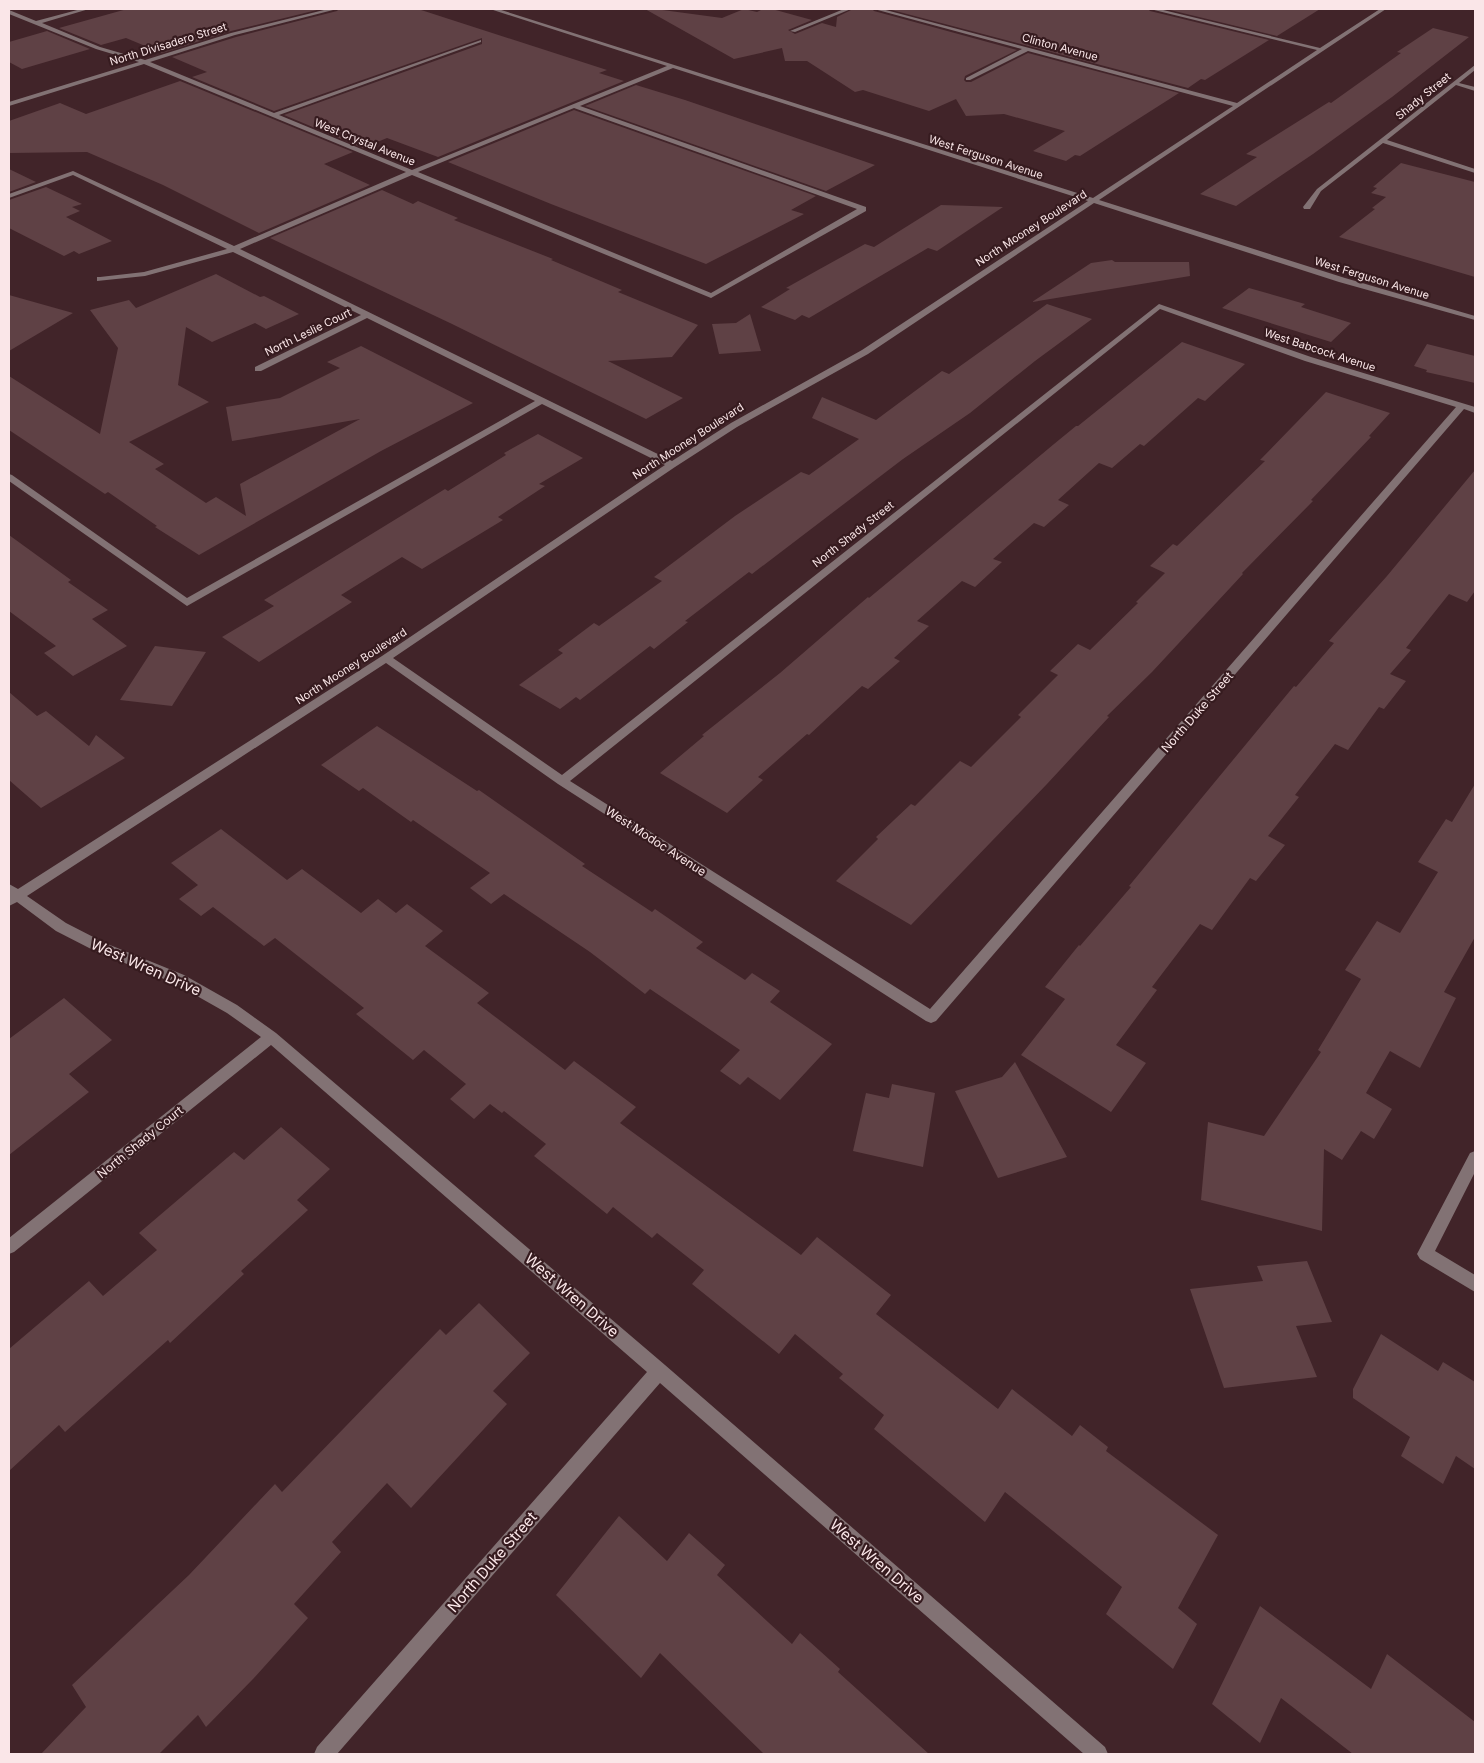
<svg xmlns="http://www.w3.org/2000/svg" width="1484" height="1763" viewBox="0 0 1484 1763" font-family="Inter,sans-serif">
	<rect width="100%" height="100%" fill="#412429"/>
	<!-- building -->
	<path fill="#5f4145" d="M 127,9 L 321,9 L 231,31 L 162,53 L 126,38 L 101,45 L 59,28 Z
		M 339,9 L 418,9 L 607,70 L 599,73 L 624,81 L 438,157 L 387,138 L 363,148 L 284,115 L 482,44 L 482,38 L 274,111 L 192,77 L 207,72 L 172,57 L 236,37 L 337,11 Z
		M 645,9 L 655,9 L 722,18 L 744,9 L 757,12 L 763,9 L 772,9 L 812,20 L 788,30 L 795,34 L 822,23 L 836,27 L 837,17 L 853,9 L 872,9 L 874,11 L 1017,50 L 965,76 L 964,80 L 966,82 L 971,82 L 1028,53 L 1179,93 L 1080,156 L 1075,155 L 1066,161 L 1033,151 L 1065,131 L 1004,114 L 966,116 L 956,99 L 929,111 L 863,90 L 855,92 L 807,61 L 785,61 L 782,48 L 734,59 Z
		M 888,9 L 1148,9 L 1150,11 L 1269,40 L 1205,80 L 1201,79 L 1188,88 Z
		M 1166,9 L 1320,9 L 1277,36 Z
		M 1433,28 L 1469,37 L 1392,97 L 1313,154 L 1236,206 L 1200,194 L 1257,157 L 1246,154 L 1329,102 L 1331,103 L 1401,53 L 1397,52 Z
		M 47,31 L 90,49 L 22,69 L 9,62 L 9,42 Z
		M 180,81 L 353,152 L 324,164 L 370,185 L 259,233 L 163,185 L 87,152 L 9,153 L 9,121 L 60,103 L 86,114 Z
		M 636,85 L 685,100 L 875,165 L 826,191 L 585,106 Z
		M 574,110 L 816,196 L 791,210 L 804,214 L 706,264 L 551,204 L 448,162 Z
		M 1401,163 L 1475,182 L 1475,277 L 1339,237 L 1375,209 L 1372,208 L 1386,197 L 1371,193 L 1377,188 L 1373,187 Z
		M 9,169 L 36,182 L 9,192 Z
		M 46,187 L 82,204 L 72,207 L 80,211 L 66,217 L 112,241 L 79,254 L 74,251 L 64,256 L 9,228 L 9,200 Z
		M 382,190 L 413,204 L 418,201 L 458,218 L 454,220 L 553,259 L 551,260 L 622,290 L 618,292 L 698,325 L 672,357 L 608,361 L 683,398 L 646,419 L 450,323 L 270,238 Z
		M 941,205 L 1003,207 L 937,251 L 928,248 L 809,318 L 802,315 L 795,320 L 761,307 L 790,289 L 786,288 L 818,270 L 865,244 L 874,247 Z
		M 1112,260 L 1115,262 L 1189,262 L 1190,276 L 1032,302 L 1091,263 Z
		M 216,274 L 260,297 L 264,296 L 299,314 L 266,329 L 255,323 L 212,342 L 186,327 L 178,385 L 209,402 L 129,442 L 164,464 L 155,469 L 206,503 L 216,497 L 246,516 L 240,484 L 360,419 L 232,441 L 226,407 L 280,398 L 340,368 L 327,362 L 361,346 L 473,403 L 381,451 L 199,555 L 155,527 L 157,526 L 108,492 L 105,494 L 9,430 L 9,376 L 100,434 L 118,348 L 90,310 L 129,300 L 136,308 Z
		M 1249,288 L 1305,304 L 1301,307 L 1351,323 L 1331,342 L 1222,308 Z
		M 9,295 L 73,313 L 9,351 Z
		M 1047,304 L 1092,319 L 1035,361 L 970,413 L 903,459 L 752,574 L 749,572 L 685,621 L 688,622 L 654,649 L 650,646 L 580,700 L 576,697 L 560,709 L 519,685 L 563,653 L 558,650 L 594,623 L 599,626 L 662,581 L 654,577 L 735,516 L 801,472 L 809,475 L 859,439 L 812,418 L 822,397 L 876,420 L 942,371 L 949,374 Z
		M 750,314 L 761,351 L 719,354 L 712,324 L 736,323 Z
		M 1182,342 L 1245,364 L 1205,401 L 1198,398 L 1144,446 L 1140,444 L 1112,468 L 1099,463 L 1058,500 L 1069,505 L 1044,527 L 1034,523 L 993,559 L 1002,562 L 975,587 L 962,581 L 917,621 L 929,626 L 894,658 L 900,661 L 868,689 L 862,686 L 809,735 L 807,734 L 758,777 L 763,780 L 727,813 L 660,773 L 704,736 L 702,735 L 780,673 L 868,597 L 869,598 L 1054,444 L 1076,426 L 1078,426 Z
		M 1427,344 L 1475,356 L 1475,383 L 1426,372 L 1427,370 L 1414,366 Z
		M 1326,392 L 1390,413 L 1369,436 L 1371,437 L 1311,500 L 1313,501 L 1242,573 L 1243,574 L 1152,672 L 1107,716 L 1109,717 L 1047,784 L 911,925 L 836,881 L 878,839 L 876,837 L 911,804 L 915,806 L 960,761 L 971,767 L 1021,717 L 1018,715 L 1058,675 L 1050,671 L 1078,644 L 1090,650 L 1138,603 L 1136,602 L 1165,573 L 1150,566 L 1173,544 L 1177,546 L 1265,461 L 1260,460 Z
		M 538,434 L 583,458 L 539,484 L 545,486 L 498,517 L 503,520 L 422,569 L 402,557 L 341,595 L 352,602 L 259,662 L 222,637 L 274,606 L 264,600 L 445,489 L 448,491 L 506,455 L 504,453 Z
		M 1475,470 L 1475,591 L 1467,602 L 1449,594 L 1406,648 L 1411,650 L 1390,674 L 1406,681 L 1384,709 L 1379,707 L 1348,750 L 1335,744 L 1295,795 L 1299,797 L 1268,836 L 1285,845 L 1256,881 L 1250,878 L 1212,930 L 1200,924 L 1152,987 L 1157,990 L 1116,1045 L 1146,1063 L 1111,1112 L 1021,1055 L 1065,999 L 1045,987 L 1079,945 L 1080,946 L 1131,887 L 1129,886 L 1294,686 L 1296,687 L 1334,643 L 1329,641 L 1387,576 Z
		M 9,535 L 71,580 L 68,582 L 108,610 L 92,619 L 127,646 L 73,676 L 44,653 L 56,646 L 9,611 Z
		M 155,646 L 206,652 L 172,706 L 120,700 Z
		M 9,692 L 37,716 L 46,711 L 89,746 L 96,735 L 125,758 L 41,808 L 9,780 Z
		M 377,726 L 477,791 L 479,790 L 585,864 L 582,866 L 652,912 L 655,909 L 703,942 L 696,948 L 745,980 L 752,973 L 780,991 L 770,1002 L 832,1044 L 780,1100 L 748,1077 L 740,1085 L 720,1071 L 740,1050 L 650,989 L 645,994 L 590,952 L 504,894 L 491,904 L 470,888 L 490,873 L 413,820 L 411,822 L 363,788 L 359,791 L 321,765 Z
		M 1475,784 L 1475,937 L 1444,992 L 1456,998 L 1420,1068 L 1390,1051 L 1366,1093 L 1392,1109 L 1374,1139 L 1361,1131 L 1342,1160 L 1324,1149 L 1322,1231 L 1201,1200 L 1208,1122 L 1264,1136 L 1321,1052 L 1318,1050 L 1361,979 L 1345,970 L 1377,921 L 1400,933 L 1438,872 L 1418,862 L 1446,819 L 1452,822 Z
		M 221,829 L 287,880 L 302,869 L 361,913 L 378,899 L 396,913 L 407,904 L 443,931 L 425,946 L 489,993 L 477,1003 L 565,1070 L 574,1061 L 636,1107 L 620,1123 L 801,1255 L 817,1237 L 891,1295 L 876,1314 L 998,1409 L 1012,1389 L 1072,1436 L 1080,1425 L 1108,1447 L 1106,1451 L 1218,1535 L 1178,1608 L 1197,1624 L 1173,1669 L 1106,1614 L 1122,1587 L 1005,1492 L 985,1522 L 874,1429 L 884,1415 L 839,1378 L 843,1374 L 795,1334 L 779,1354 L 692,1284 L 704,1270 L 657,1233 L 652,1238 L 613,1207 L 607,1214 L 534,1156 L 546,1144 L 504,1111 L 502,1113 L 490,1104 L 474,1119 L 450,1099 L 466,1084 L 424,1050 L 413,1060 L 356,1014 L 364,1008 L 275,938 L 264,946 L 213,907 L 201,916 L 179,899 L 198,885 L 171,863 Z
		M 64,998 L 112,1040 L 69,1074 L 89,1092 L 9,1155 L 9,1039 Z
		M 1015,1062 L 1067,1157 L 998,1178 L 955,1091 L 1002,1077 Z
		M 892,1084 L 935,1093 L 923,1167 L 853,1151 L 866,1093 L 889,1098 Z
		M 281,1127 L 330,1169 L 297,1200 L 308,1210 L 241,1271 L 244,1274 L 170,1343 L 168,1340 L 65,1432 L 59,1425 L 9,1471 L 9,1349 L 89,1281 L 103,1296 L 157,1250 L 139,1233 L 234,1152 L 244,1160 Z
		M 1307,1261 L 1332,1322 L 1296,1326 L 1317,1377 L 1224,1388 L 1190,1289 L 1263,1281 L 1257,1266 Z
		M 479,1303 L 530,1353 L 493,1391 L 507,1404 L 411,1508 L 387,1483 L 332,1542 L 341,1552 L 294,1604 L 308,1618 L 253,1679 L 206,1727 L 198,1715 L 159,1754 L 41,1754 L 86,1707 L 72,1685 L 189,1575 L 275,1484 L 282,1492 L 440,1329 L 446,1335 Z
		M 1381,1334 L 1438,1371 L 1443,1362 L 1475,1382 L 1475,1469 L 1456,1456 L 1443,1484 L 1401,1456 L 1410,1437 L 1353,1398 L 1353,1389 Z
		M 619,1516 L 667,1561 L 689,1533 L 725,1565 L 717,1575 L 792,1644 L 800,1633 L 840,1669 L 838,1672 L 929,1754 L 764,1754 L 660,1653 L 641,1678 L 556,1595 Z
		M 1260,1606 L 1371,1689 L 1387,1654 L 1475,1722 L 1475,1754 L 1353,1754 L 1281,1698 L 1260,1743 L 1212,1704 Z"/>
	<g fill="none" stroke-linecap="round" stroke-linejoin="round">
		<!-- minor -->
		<path fill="#827274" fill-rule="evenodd" d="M 81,9 L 89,9 L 42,23 L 100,47 L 145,60 L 231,33 L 328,9 L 337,9 L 235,35 L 150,62 L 274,113 L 481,40 L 481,42 L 279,115 L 412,170 L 667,66 L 490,9 L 498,9 L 1093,198 L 1233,106 L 1028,51 L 970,80 L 966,80 L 966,78 L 1022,49 L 874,9 L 882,9 L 1237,103 L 1317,50 L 1150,9 L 1159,9 L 1320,48 L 1380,9 L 1386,9 L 1099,200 L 1345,278 L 1475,316 L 1475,320 L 1339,282 L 1094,203 L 868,354 L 737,427 L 675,467 L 393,658 L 562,775 L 1159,304 L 1311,357 L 1475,407 L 1475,413 L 1464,409 L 936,1021 L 931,1023 L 926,1021 L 558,784 L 386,663 L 27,896 L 66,923 L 105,943 L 184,975 L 237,1005 L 276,1033 L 665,1365 L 1105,1747 L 1108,1754 L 1084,1754 L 660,1383 L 337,1754 L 314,1754 L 317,1747 L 647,1372 L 271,1045 L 14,1252 L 9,1254 L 9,1238 L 261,1037 L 227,1013 L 174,983 L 95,951 L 56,931 L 17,902 L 9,906 L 9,884 L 18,889 L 382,656 L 665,465 L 542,404 L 187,606 L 9,481 L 9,474 L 12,475 L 187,598 L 535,401 L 367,318 L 261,371 L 255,371 L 255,367 L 361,315 L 233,252 L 145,276 L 97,281 L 97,277 L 100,277 L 144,272 L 227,249 L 73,175 L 9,198 L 9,194 L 73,171 L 234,246 L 406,172 L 144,64 L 9,106 L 9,102 L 139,62 L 96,49 L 9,14 L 9,10 L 36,21 ZM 673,68 L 1088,201 L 862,350 L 731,423 L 672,461 L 240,249 L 412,175 L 711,298 L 866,211 L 866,207 L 580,106 ZM 574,108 L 857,209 L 711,293 L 418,172 ZM 1160,309 L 1305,361 L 1456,407 L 930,1009 L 570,781 Z
			M 844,9 L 851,9 L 795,32 L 790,31 Z
			M 1475,65 L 1475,70 L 1459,83 L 1475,87 L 1475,91 L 1456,85 L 1387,140 L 1475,169 L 1475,173 L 1383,143 L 1321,191 L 1310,209 L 1304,209 L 1303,207 L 1317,189 Z
			M 1475,1151 L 1475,1172 L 1435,1251 L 1475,1275 L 1475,1292 L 1420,1259 L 1417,1254 L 1470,1153 Z"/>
	</g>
	<g text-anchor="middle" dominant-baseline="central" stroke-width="4.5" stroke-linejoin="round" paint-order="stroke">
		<!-- far-street labels -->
		<g font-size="11" fill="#fae6e8" stroke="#361b1f">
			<text transform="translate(168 44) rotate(-17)">North Divisadero Street</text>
			<text transform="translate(1060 47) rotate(15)">Clinton Avenue</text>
			<text transform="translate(1423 96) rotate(-39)">Shady Street</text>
			<text transform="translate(365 142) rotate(22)">West Crystal Avenue</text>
			<text transform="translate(986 157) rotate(18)">West Ferguson Avenue</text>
			<text transform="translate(1031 228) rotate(-33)">North Mooney Boulevard</text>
			<text transform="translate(1372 278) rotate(17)">West Ferguson Avenue</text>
			<text transform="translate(308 332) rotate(-26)">North Leslie Court</text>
			<text transform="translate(1320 350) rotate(18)">West Babcock Avenue</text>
			<text transform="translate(688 441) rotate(-33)">North Mooney Boulevard</text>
			<text transform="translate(853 534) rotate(-38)">North Shady Street</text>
			<text transform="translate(351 666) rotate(-33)">North Mooney Boulevard</text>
		</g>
		<!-- street labels -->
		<g font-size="12" fill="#fae6e8" stroke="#361b1f">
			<text transform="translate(1197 712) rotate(-49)">North Duke Street</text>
			<text transform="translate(656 841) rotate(33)">West Modoc Avenue</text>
			<text transform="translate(140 1142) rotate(-39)">North Shady Court</text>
		</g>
		<!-- near-street labels -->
		<g font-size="15" fill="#fae6e8" stroke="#361b1f">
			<text transform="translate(146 967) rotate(24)">West Wren Drive</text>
			<text transform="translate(572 1295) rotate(41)">West Wren Drive</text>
			<text transform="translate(877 1561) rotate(41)">West Wren Drive</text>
			<text transform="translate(492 1562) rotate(-49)">North Duke Street</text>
		</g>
	</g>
	<!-- border -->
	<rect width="1484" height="1763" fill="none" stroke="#fae6e8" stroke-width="20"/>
</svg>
